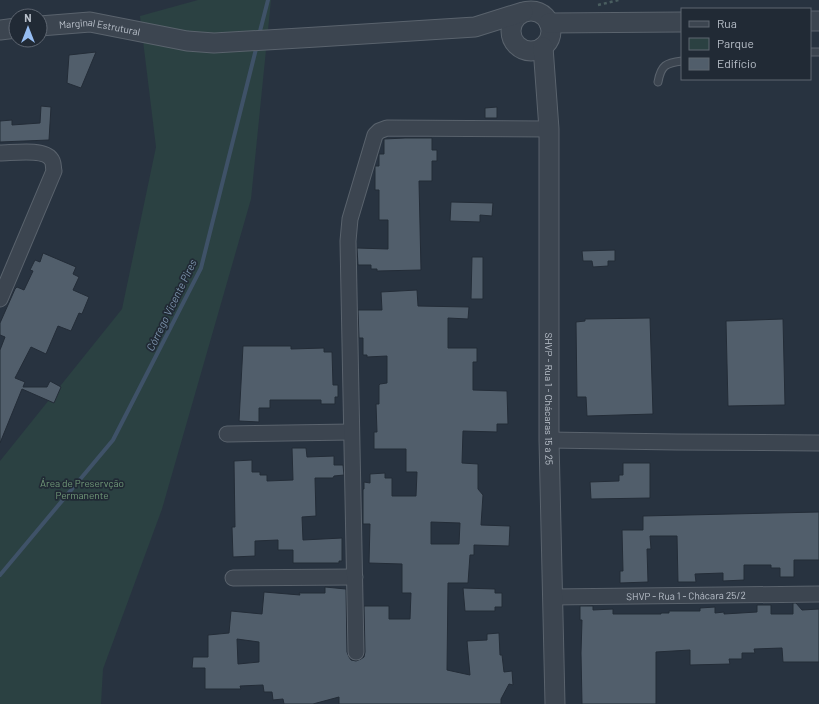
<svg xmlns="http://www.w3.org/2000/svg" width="819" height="704" viewBox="0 0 819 704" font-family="Barlow,sans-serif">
	<rect width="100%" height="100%" fill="#283340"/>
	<!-- green -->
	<path fill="#2b4142" d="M 198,0 L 271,0 L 251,199 L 162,509 L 103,669 L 101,704 L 0,704 L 0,461 L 122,309 L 156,147 L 140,16 Z"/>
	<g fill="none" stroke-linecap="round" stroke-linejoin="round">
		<!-- stream -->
		<path stroke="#3f5268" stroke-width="4" d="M 259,35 L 268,0
			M 0,575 L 113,440 L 201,268 L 257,45"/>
	</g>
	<!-- building -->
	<path fill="#515e6b" stroke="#232c37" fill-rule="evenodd" d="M 96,52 L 81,88 L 67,83 L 69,55 Z
		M 41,106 L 51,107 L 49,140 L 0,142 L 0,121 L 12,120 L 12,125 L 40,123 Z
		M 497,107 L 497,118 L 485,118 L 485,108 Z
		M 405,138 L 432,138 L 432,150 L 437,150 L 437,161 L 432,161 L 432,181 L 419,181 L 421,270 L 377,271 L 377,269 L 371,269 L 371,265 L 358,265 L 357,248 L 388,249 L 388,220 L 379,220 L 379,190 L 375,190 L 375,166 L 379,166 L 379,154 L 384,154 L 384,139 Z
		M 451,202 L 493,203 L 492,216 L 480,215 L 480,222 L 450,221 Z
		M 615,250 L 615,261 L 608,261 L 608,266 L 593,267 L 592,261 L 583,261 L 582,251 Z
		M 43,253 L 76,267 L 73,274 L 79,277 L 73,290 L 89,297 L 82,314 L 79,313 L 71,331 L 58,326 L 46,354 L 31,347 L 15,378 L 25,382 L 23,387 L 47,387 L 50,381 L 61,387 L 54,403 L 22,389 L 0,443 L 0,350 L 5,337 L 0,335 L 0,323 L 15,289 L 17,287 L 24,290 L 33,271 L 30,270 L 35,260 L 40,262 Z
		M 472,257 L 483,257 L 483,299 L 471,299 Z
		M 417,290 L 418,306 L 469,307 L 468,319 L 448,318 L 448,348 L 477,348 L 477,362 L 473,362 L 473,390 L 507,391 L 508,424 L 497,424 L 497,432 L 463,431 L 462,463 L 478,464 L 478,489 L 483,495 L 481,525 L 510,526 L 509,546 L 474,545 L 474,555 L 470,555 L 468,583 L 448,583 L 447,670 L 470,675 L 467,641 L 487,640 L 487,634 L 499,633 L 500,655 L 502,655 L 504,672 L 512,671 L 513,685 L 509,684 L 501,699 L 501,704 L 339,704 L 339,697 L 313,704 L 284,704 L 283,699 L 273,700 L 272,692 L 264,692 L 263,685 L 240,686 L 241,689 L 205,689 L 205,668 L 192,668 L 193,657 L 208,657 L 208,635 L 229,633 L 231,611 L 262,614 L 264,592 L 300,595 L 299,593 L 325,593 L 325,587 L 346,589 L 347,652 L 349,657 L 351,660 L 356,661 L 361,659 L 364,657 L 365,652 L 364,606 L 389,606 L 389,619 L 410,619 L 411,593 L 402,593 L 402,564 L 369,563 L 370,524 L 363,524 L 363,489 L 364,489 L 364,482 L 370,483 L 370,474 L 385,473 L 385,478 L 392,478 L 392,496 L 416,496 L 417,472 L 406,472 L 406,449 L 374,449 L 374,432 L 377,432 L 376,404 L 379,404 L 379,385 L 380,384 L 387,383 L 387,356 L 367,357 L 367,355 L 363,355 L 363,338 L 359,338 L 358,310 L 382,310 L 381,292 ZM 431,522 L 460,523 L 459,544 L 431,544 ZM 237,639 L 259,642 L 259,662 L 238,664 Z
		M 650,318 L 653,414 L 587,416 L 586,397 L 577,397 L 576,322 L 585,321 L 585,319 Z
		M 783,319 L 785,405 L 728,406 L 726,321 Z
		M 243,346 L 291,346 L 291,349 L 324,348 L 324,352 L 332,352 L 333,385 L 338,385 L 338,397 L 335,397 L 335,404 L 321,404 L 321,400 L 270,400 L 270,408 L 259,408 L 259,422 L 239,421 Z
		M 292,448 L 306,448 L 307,457 L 334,456 L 334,465 L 343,465 L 344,475 L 334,476 L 333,478 L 315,478 L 316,516 L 302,517 L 303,540 L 342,538 L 342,561 L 339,561 L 339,563 L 293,563 L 293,550 L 278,550 L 278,540 L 255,541 L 255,556 L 233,557 L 232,527 L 235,527 L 234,461 L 252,460 L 252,472 L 260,472 L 260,475 L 267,475 L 267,481 L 293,480 Z
		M 623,463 L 650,463 L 650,498 L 591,499 L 590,482 L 619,481 L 619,475 L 623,475 Z
		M 819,512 L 819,560 L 794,560 L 794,577 L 780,577 L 780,568 L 771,568 L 771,565 L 744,565 L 744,580 L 723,581 L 723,573 L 695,574 L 696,582 L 678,582 L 677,536 L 650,536 L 651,549 L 647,549 L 648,582 L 620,583 L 620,571 L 623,571 L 622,530 L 643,530 L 643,516 Z
		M 463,588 L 495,589 L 495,593 L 502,593 L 502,607 L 495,607 L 495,611 L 465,611 Z
		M 793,603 L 796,603 L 802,610 L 819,609 L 819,662 L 783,662 L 782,648 L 754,649 L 755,653 L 742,653 L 742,659 L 729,659 L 730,664 L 690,665 L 690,650 L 656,652 L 656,704 L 582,704 L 581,653 L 582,620 L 580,620 L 580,606 L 593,606 L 593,610 L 613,609 L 613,614 L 661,614 L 661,613 L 669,613 L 669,611 L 700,611 L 700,608 L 715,607 L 715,613 L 724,612 L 724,614 L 757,612 L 757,605 L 771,605 L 771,614 L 793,614 Z"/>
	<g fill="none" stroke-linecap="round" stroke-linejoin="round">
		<defs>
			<path id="service" d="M 810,52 L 819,52
				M 658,82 C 661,65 666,63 682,61"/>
			<g id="minor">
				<path d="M 0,153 C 12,153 44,148 51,159 C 54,162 53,167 54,171 L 0,299"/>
				<path d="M 227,434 L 351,432"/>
				<path d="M 549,440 L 677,442 L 819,443"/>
				<path d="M 233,578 L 355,577"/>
				<path id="s1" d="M 552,597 L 819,594"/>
				<path d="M 356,652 L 348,241 L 350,219 L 375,135 L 379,131 L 387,128 L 549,129"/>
			</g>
			<g id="tertiary">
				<circle cx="531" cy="31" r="20"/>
				<path d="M 810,21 L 819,21"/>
				<path d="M 549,23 L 682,22"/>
				<path id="s2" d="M 40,26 L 90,22 L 187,41 L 214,43 L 317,37 L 475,27 L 523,12"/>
				<path d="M 0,30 L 16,28"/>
				<path id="s3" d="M 543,47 L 549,129 L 549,440 L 555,704"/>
			</g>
		</defs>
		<!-- service casing -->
		<use href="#service" stroke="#5a636d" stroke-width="9"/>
		<!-- minor casing -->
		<use href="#minor" stroke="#5a636d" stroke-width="17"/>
		<!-- tertiary casing -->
		<use href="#tertiary" stroke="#5a636d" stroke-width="21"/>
		<!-- path -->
		<path stroke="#4a5e60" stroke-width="2.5" stroke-dasharray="3 3" stroke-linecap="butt" d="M 598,5 L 619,0"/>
		<!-- service -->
		<use href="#service" stroke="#3c4550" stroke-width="7"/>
		<!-- minor -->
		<use href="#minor" stroke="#3c4550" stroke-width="15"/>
		<!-- tertiary -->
		<use href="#tertiary" stroke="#3c4550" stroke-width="19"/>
	</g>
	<g text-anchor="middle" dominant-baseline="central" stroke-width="3.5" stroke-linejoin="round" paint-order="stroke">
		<!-- street labels -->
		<g font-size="10" fill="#b9c0ca" stroke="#212a35">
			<text stroke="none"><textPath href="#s2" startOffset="60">Marginal Estrutural</textPath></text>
			<text stroke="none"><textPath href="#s3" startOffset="352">SHVP - Rua 1 - Chácaras 15 a 25</textPath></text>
			<text stroke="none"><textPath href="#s1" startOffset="134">SHVP - Rua 1 - Chácara 25/2</textPath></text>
		</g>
		<!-- park labels -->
		<g font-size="10" fill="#719a79" stroke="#212a35">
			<text x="82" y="483">Área de Preservção<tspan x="82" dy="12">Permanente</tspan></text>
		</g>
		<!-- water labels -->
		<g font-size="11" font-style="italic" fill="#7b92ab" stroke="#212a35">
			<text transform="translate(171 305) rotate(-64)">Córrego Vicente Pires</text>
		</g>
	</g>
	<!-- legend -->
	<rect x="681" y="8" width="130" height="72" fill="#212a35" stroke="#5e6671"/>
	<rect x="689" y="21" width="20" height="6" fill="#3c4550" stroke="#5e6671"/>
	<text x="717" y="28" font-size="12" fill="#b9c0ca">Rua</text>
	<rect x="689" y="38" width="20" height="12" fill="#2b4142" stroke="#5e6671"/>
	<text x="717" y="48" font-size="12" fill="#b9c0ca">Parque</text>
	<rect x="689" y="58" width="20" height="12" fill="#515e6b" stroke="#5e6671"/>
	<text x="717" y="68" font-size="12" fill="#b9c0ca">Edifício</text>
	<!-- north arrow -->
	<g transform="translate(28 28)"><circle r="19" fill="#212a35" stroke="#5e6671"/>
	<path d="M0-3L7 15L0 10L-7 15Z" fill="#96bdf2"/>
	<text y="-6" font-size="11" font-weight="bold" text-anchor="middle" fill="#b9c0ca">N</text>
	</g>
</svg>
